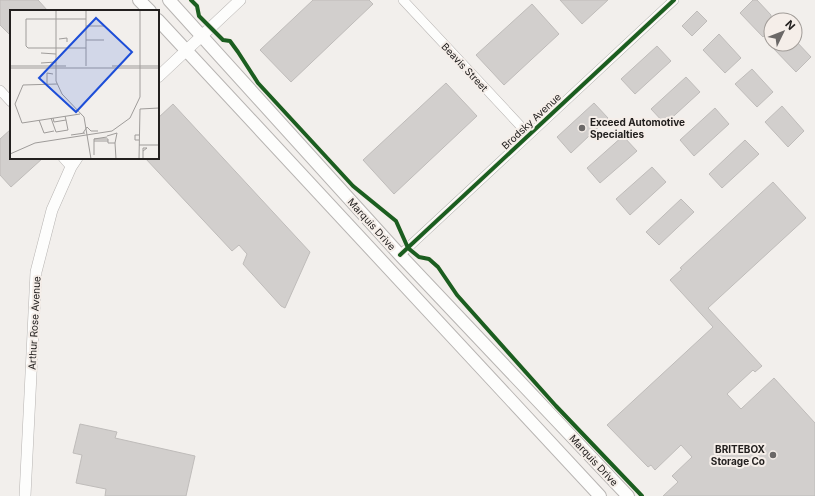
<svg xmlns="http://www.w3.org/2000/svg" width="815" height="496" viewBox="0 0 815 496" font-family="Inter,sans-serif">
	<rect width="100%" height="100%" fill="#f2efec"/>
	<!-- building -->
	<path fill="#d2cfcd" stroke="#bfbcba" d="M 0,0 L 38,0 L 48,11 L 11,11 L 11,36 L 0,25 Z
		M 313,0 L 369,0 L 373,4 L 291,82 L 260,50 Z
		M 560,0 L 608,0 L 582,24 Z
		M 753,0 L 757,0 L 771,15 L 771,29 L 763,37 L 740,13 Z
		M 532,4 L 559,34 L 504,85 L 476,55 Z
		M 697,11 L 707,21 L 692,36 L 682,26 Z
		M 719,34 L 741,58 L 725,73 L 703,50 Z
		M 795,40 L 811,57 L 796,72 L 773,48 L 778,44 L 795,44 Z
		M 657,46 L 671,61 L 635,94 L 621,79 Z
		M 752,69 L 773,92 L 757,107 L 735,84 Z
		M 686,77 L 700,92 L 665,124 L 651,109 Z
		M 446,83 L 477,116 L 394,194 L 363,160 Z
		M 594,103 L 608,118 L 571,153 L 557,137 Z
		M 173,104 L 310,252 L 285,308 L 281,306 L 243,264 L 247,254 L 239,245 L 232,251 L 145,158 L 158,158 L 158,118 Z
		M 782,106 L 804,131 L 788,147 L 765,122 Z
		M 715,108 L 729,124 L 694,156 L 680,140 Z
		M 11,129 L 11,158 L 43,158 L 11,187 L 0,175 L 0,139 Z
		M 623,136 L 637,151 L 600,183 L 587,168 Z
		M 745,140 L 759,154 L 722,188 L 709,174 Z
		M 652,167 L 666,182 L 630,215 L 616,199 Z
		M 773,182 L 806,218 L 708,308 L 762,366 L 755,372 L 753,370 L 727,394 L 741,409 L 774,378 L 815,423 L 815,496 L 663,496 L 678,482 L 672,476 L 692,457 L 681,445 L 655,470 L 651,465 L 648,467 L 607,425 L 713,327 L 670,280 L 682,269 L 680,268 Z
		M 681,199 L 694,212 L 659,245 L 646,232 Z
		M 80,424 L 117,432 L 115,438 L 195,456 L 186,496 L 105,496 L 106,489 L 76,483 L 82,455 L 73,453 Z"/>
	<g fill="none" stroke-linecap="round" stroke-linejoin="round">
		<defs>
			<path id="minor" d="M 403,0 L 528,134
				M 0,90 L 11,102
				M 63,158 L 71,167
				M 400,255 L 674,0"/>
			<path id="tertiary" d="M 158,77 L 240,0
				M 25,496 L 36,272 L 52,210 L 71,167 L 77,158"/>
			<path id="secondary" d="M 139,0 L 150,11
				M 169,0 L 400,255 L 628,496
				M 158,20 L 600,496"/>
		</defs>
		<!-- minor casing -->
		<use href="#minor" stroke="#b7b4b2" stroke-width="10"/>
		<!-- tertiary casing -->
		<use href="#tertiary" stroke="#b7b4b2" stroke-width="12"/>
		<!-- secondary casing -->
		<use href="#secondary" stroke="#b7b4b2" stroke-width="14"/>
		<!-- minor -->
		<use href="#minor" stroke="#fdfdfc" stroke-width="9"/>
		<!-- tertiary -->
		<use href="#tertiary" stroke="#fdfdfc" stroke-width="11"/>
		<!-- secondary -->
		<use href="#secondary" stroke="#fdfdfc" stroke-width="12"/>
		<defs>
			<path id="cycleway" d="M 191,0 L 197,6 L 199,16 L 223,40 L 230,41 L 238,52 L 258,83 L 353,186 L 396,221 L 408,248 L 419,257 L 429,259 L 438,267 L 457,295 L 556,406 L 642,496
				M 400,255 L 674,0"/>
		</defs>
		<!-- cycleway casing -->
		<use href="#cycleway" stroke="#f5eee9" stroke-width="6"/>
		<!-- cycleway -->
		<use href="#cycleway" stroke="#1b5e20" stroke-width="4"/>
	</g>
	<!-- markers -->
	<g fill="#6b6867" stroke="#f5eee9" stroke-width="1.5">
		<circle cx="582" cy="128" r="4"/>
		<circle cx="773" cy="455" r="4"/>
	</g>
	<g text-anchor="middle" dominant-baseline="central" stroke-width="4" stroke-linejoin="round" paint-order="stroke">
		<!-- street labels -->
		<g font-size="10" fill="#23201f" stroke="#f5eee9">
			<text transform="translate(465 67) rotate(47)">Beavis Street</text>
			<text transform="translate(531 121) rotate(-43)">Brodsky Avenue</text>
			<text transform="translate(372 224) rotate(48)">Marquis Drive</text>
			<text transform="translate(34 323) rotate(-87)">Arthur Rose Avenue</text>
			<text transform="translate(594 460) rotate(47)">Marquis Drive</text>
		</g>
		<!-- poi labels -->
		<g font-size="10" font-weight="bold" fill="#23201f" stroke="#f5eee9" text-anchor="start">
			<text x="590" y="122">Exceed Automotive<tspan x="590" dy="12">Specialties</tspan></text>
			<text x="765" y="449" text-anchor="end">BRITEBOX<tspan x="765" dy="12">Storage Co</tspan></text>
		</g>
	</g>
	<!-- overview -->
	<g transform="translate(10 10)">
		<rect width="149" height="149" fill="#f2efec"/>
		<path fill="none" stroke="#9f9c9a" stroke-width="1" d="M 46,0 L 46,71 L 52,84 L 74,107 L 81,149M 76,16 L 94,16M 49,29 L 57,28 L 57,32M 76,30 L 94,30M 76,38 L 18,38 L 16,36 L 16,9 L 76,9M 31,43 L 46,44M 31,53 L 46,52M 0,56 L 56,56M 76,56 L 76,0M 102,56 L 149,56M 0,58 L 149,58M 37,74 L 37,63 L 43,64M 47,74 L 13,75 L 5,94 L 12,113 L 70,104M 41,108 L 46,122 L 58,120 L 56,110M 43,108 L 44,112 L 56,110 L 55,106M 29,110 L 34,123 L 44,121M 73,123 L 77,117 L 81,121 L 88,121M 61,125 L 75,123M 129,125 L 125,125 L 125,130 L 129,130M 97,126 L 107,123 L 105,133M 84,129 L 97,127M 84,131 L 98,131M 129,135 L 149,135M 133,141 L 133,138 L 137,138 L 133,141 L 133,149M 0,144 L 25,133 L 102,121 L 120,108 L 130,87 L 130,0M 84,145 L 84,129 L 98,129 L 98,133 L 105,133 L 106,149M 129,149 L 130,99 L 149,98"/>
		<path fill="#1d4ed8" fill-opacity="0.15" stroke="#1d4ed8" stroke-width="2" d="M 86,8 L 122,42 L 66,102 L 29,68 Z"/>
		<rect width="149" height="149" fill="none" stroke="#23201f" stroke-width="2"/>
	</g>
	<!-- north arrow -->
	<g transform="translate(783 32) rotate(47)"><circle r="19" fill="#f5eee9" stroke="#a19c98"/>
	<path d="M0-3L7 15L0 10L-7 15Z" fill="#6b6867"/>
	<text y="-6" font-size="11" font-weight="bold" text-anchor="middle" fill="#23201f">N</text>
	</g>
</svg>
